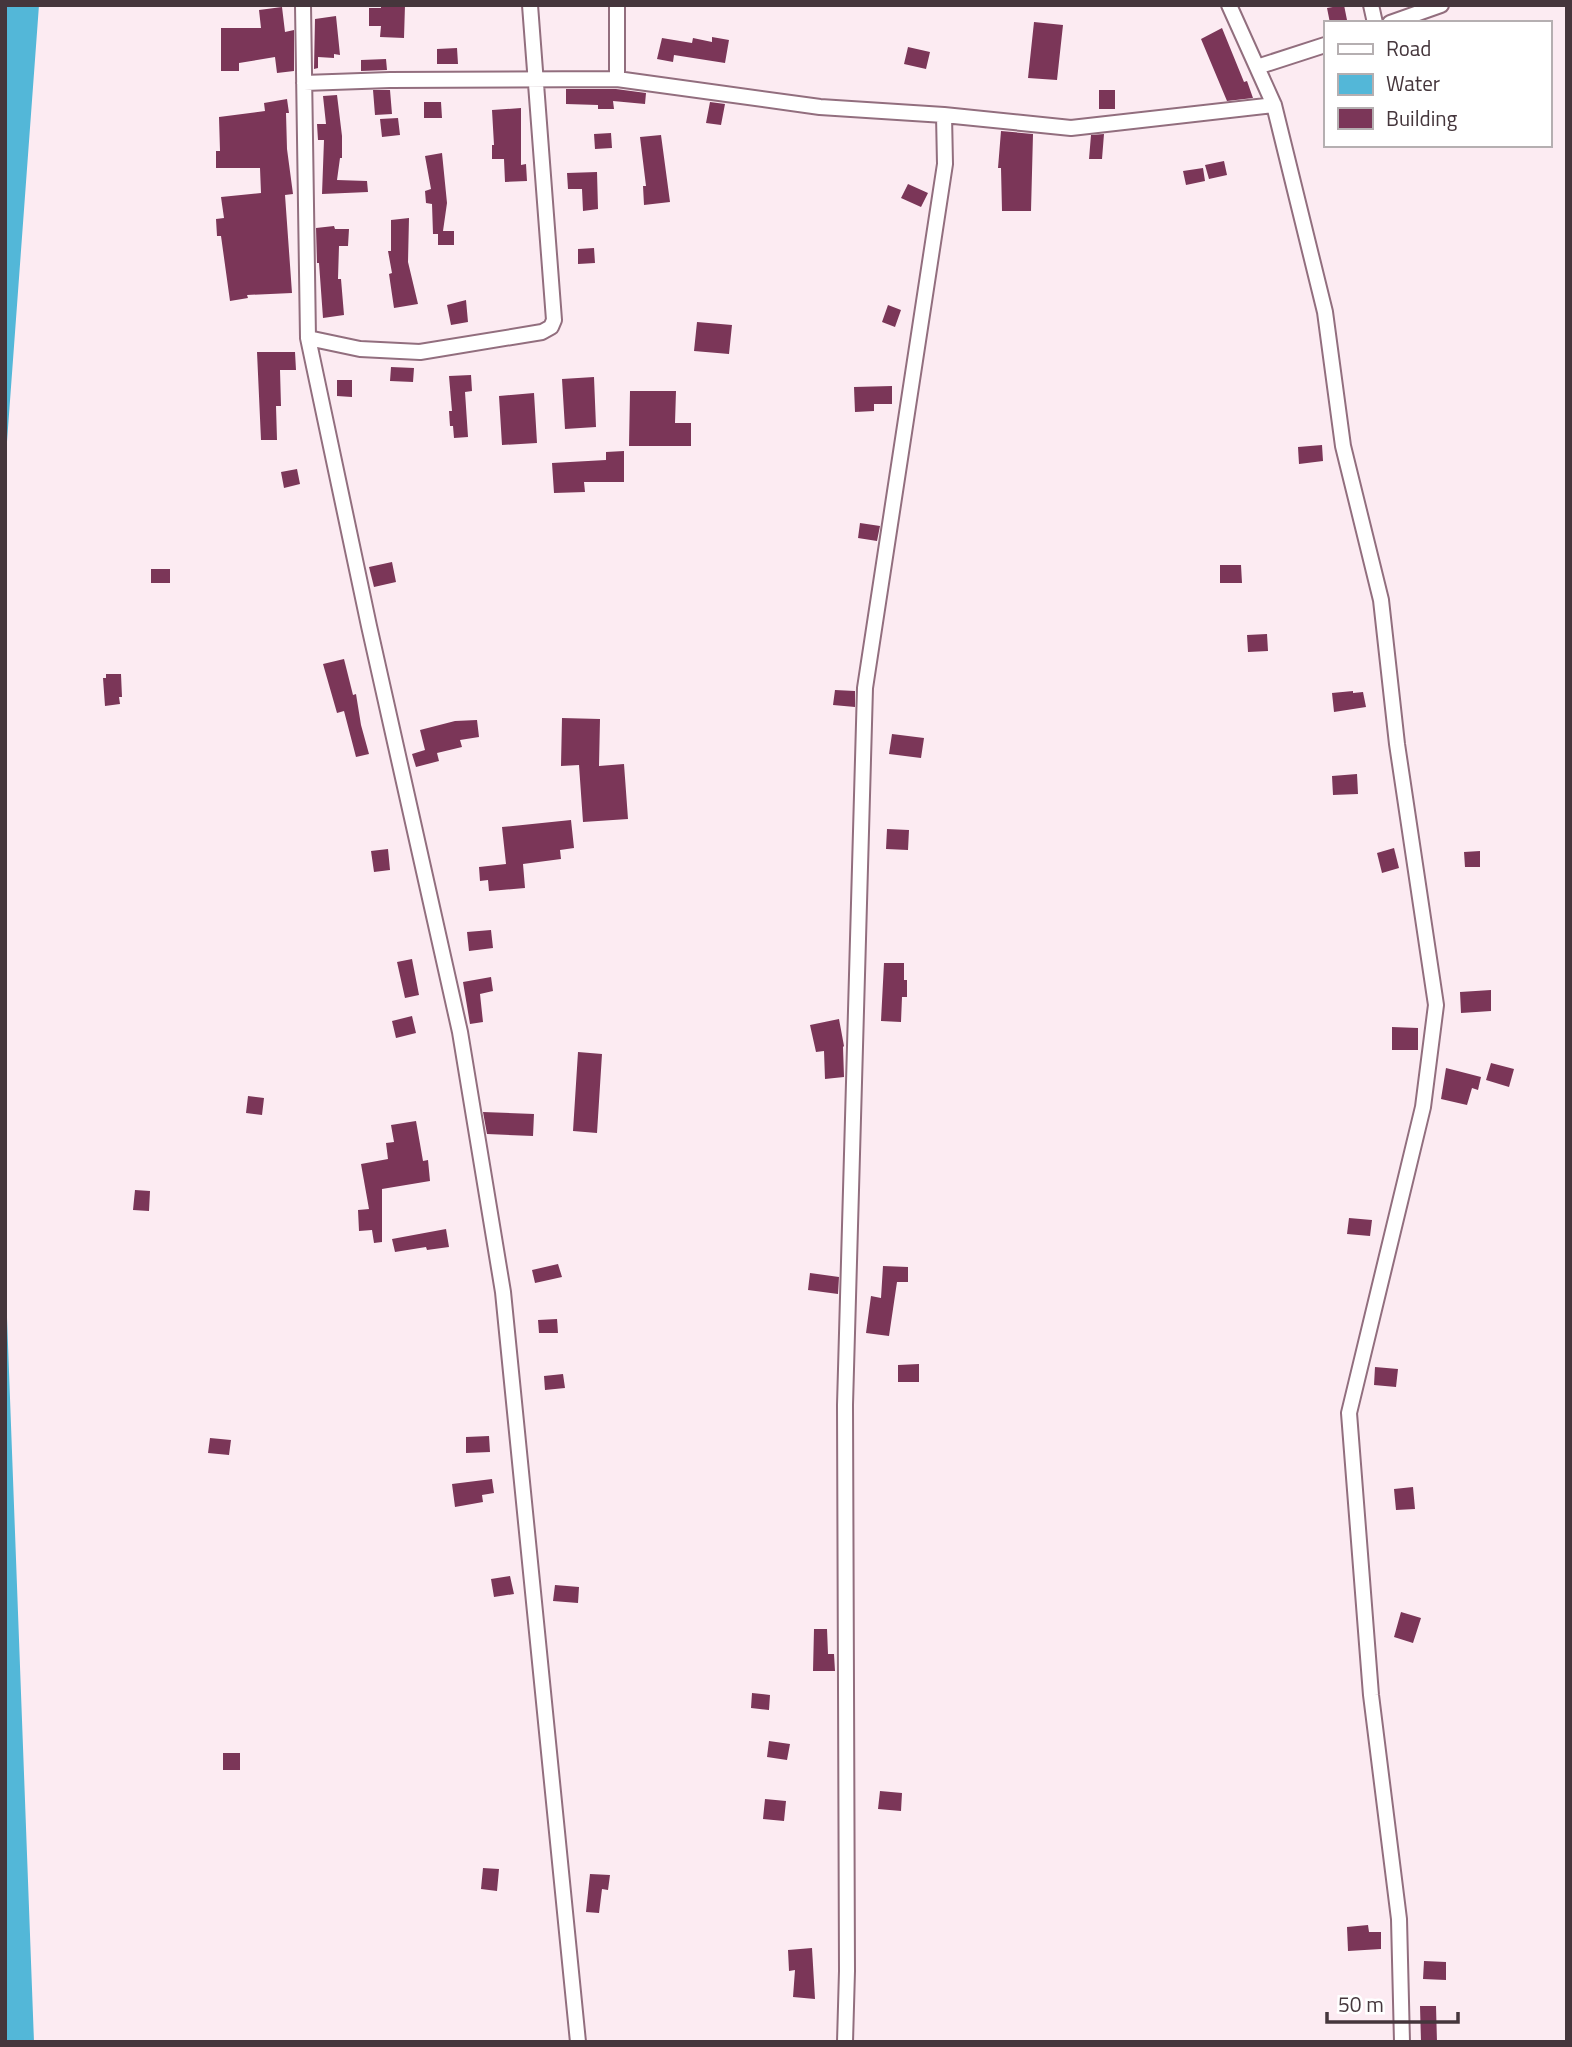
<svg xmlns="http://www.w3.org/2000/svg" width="1572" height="2047" viewBox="0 0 1572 2047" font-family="'Titillium Web',sans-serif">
	<rect width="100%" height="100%" fill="#fcebf2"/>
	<!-- water -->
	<path fill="#53b7d8" d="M 5,5 L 39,5 L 5,469 Z
		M 5,1264 L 34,2042 L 5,2042 Z"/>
	<!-- building -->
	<path fill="#7b3658" d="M 381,5 L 405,5 L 404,38 L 380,37 L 381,26 L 369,26 L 369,8 L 381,8 Z
		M 1344,5 L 1347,20 L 1330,23 L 1327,8 Z
		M 282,7 L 285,32 L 294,30 L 294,71 L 277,73 L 275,57 L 239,63 L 239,71 L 221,71 L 221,28 L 261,28 L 259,10 Z
		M 336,16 L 340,55 L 334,54 L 334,58 L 318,57 L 318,68 L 314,69 L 315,19 Z
		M 1034,22 L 1063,25 L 1057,80 L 1028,78 Z
		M 1222,28 L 1244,82 L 1247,81 L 1253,98 L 1227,101 L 1201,39 Z
		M 712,37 L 729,40 L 725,63 L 674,55 L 673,62 L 657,59 L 662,38 L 692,43 L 693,38 L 712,42 Z
		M 908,47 L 930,52 L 926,69 L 904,64 Z
		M 457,48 L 458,64 L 437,64 L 437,49 Z
		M 386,59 L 387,70 L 361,71 L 361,60 Z
		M 566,89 L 616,89 L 646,93 L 645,104 L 613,101 L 614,109 L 598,109 L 598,105 L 566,104 Z
		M 373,90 L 390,90 L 392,114 L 375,115 Z
		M 1099,90 L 1115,90 L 1115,109 L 1099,109 Z
		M 337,95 L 342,136 L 342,158 L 340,158 L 337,180 L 367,181 L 368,192 L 322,194 L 324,140 L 318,140 L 317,124 L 326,124 L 323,96 Z
		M 287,99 L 289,113 L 286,113 L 287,149 L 293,194 L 285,195 L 292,293 L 247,295 L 248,298 L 230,301 L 221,236 L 217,236 L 216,219 L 224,218 L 221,197 L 261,193 L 260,168 L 216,168 L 216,151 L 220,151 L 219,117 L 265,111 L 264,103 Z
		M 424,102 L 441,102 L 442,118 L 424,118 Z
		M 710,102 L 725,104 L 721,125 L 706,123 Z
		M 521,108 L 521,165 L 526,164 L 527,181 L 505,182 L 504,159 L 492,159 L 492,145 L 494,145 L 492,110 Z
		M 398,118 L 400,135 L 382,137 L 380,119 Z
		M 1001,131 L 1033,134 L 1031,211 L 1002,211 L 1001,168 L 998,168 Z
		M 611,133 L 612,148 L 595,149 L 594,134 Z
		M 1104,134 L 1102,159 L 1089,159 L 1091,135 Z
		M 661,135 L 670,202 L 644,205 L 643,186 L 646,186 L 640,137 Z
		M 442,153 L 447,203 L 443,231 L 454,231 L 454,245 L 438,245 L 438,234 L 433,234 L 432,204 L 426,203 L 425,191 L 431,189 L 425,156 Z
		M 1224,161 L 1227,175 L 1209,179 L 1205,165 Z
		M 1203,168 L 1205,181 L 1186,185 L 1183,171 Z
		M 597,172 L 598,209 L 583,211 L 582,189 L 568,189 L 567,173 Z
		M 908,184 L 928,193 L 921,207 L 901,198 Z
		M 409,218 L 408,262 L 418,304 L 394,308 L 389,274 L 392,273 L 388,251 L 391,251 L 391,220 Z
		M 334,226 L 335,229 L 349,229 L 348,246 L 339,246 L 338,279 L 341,279 L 344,315 L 323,318 L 319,263 L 317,263 L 316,228 Z
		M 594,248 L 595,263 L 578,264 L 578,249 Z
		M 466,300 L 468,322 L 451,325 L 447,305 Z
		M 888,305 L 901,310 L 895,327 L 882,322 Z
		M 697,322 L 732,325 L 729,354 L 694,351 Z
		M 257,352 L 295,352 L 296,370 L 280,370 L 281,406 L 276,406 L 277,440 L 261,440 Z
		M 391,367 L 414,368 L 413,382 L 390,381 Z
		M 471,375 L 472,391 L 465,392 L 468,437 L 454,438 L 453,426 L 450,426 L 449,411 L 452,411 L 449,376 Z
		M 594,377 L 596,427 L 565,429 L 562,379 Z
		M 337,380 L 352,380 L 352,397 L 337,396 Z
		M 892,386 L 892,404 L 874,404 L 874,411 L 855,412 L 854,387 Z
		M 630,391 L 676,391 L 675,423 L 691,423 L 691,446 L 629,446 Z
		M 534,393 L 537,443 L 502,445 L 499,396 Z
		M 1322,445 L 1323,461 L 1299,464 L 1298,447 Z
		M 624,451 L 624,482 L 584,482 L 585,492 L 554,493 L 552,463 L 606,460 L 606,452 Z
		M 297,469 L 300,484 L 284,488 L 281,472 Z
		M 860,523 L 880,526 L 877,541 L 858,538 Z
		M 392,562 L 396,582 L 374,587 L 369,567 Z
		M 1220,565 L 1241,565 L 1242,583 L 1220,583 Z
		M 151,569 L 170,569 L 170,583 L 151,583 Z
		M 1267,634 L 1268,651 L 1248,652 L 1247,635 Z
		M 344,659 L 353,695 L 356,694 L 361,725 L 369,754 L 356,757 L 344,711 L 337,713 L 323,664 Z
		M 106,674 L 121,674 L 122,697 L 119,697 L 120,704 L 105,706 L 103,678 L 106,678 Z
		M 835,690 L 855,691 L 855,707 L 833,705 Z
		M 1353,691 L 1353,693 L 1363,692 L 1366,707 L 1334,712 L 1332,693 Z
		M 562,718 L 600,719 L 599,766 L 624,764 L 628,819 L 583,822 L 579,765 L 561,766 Z
		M 477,720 L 479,737 L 460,740 L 462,747 L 437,753 L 439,761 L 416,767 L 412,754 L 425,750 L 420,730 L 455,721 Z
		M 892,734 L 924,738 L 921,758 L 889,754 Z
		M 1357,774 L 1358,794 L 1333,795 L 1332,776 Z
		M 571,820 L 574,848 L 560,850 L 561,859 L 523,864 L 525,888 L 489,891 L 488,880 L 480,881 L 479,867 L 506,864 L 502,827 Z
		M 887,829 L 909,830 L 908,850 L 886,849 Z
		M 1394,848 L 1399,868 L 1382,873 L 1377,853 Z
		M 388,849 L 390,870 L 374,872 L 371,851 Z
		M 1480,851 L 1480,867 L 1465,867 L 1464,852 Z
		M 491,930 L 493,948 L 469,951 L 467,932 Z
		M 412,959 L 419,995 L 405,998 L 397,962 Z
		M 884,963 L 904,963 L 904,980 L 907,980 L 907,997 L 902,997 L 901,1022 L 881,1021 Z
		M 491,977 L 493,991 L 480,994 L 483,1022 L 470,1024 L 463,982 Z
		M 1491,990 L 1491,1011 L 1461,1013 L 1460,992 Z
		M 412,1016 L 416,1033 L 396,1038 L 392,1021 Z
		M 839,1019 L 844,1046 L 843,1047 L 844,1077 L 825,1079 L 824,1051 L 816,1052 L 810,1025 Z
		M 1392,1027 L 1418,1028 L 1418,1050 L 1392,1050 Z
		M 578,1052 L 602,1054 L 597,1133 L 573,1131 Z
		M 1491,1063 L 1514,1069 L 1509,1087 L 1486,1080 Z
		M 1446,1068 L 1481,1077 L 1478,1090 L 1472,1088 L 1467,1105 L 1441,1099 Z
		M 248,1096 L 264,1098 L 262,1115 L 246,1113 Z
		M 483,1112 L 534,1114 L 533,1136 L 487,1134 Z
		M 416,1121 L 423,1161 L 428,1160 L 430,1181 L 382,1189 L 382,1242 L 374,1243 L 372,1230 L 359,1231 L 358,1210 L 369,1209 L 361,1164 L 388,1159 L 386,1143 L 394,1142 L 391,1125 Z
		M 135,1190 L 150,1191 L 149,1211 L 133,1210 Z
		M 1349,1218 L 1372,1220 L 1370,1236 L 1347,1234 Z
		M 446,1229 L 449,1247 L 427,1250 L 426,1247 L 395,1252 L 392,1239 Z
		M 558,1264 L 562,1277 L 535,1283 L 532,1270 Z
		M 883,1266 L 908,1267 L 908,1282 L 897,1282 L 889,1336 L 866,1333 L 871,1296 L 881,1298 Z
		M 810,1273 L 839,1277 L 838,1294 L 808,1290 Z
		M 557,1319 L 558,1333 L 539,1333 L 538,1320 Z
		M 919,1364 L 919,1382 L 898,1382 L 898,1365 Z
		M 1375,1367 L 1398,1369 L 1396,1387 L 1374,1385 Z
		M 563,1374 L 565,1388 L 545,1390 L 544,1376 Z
		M 489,1436 L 490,1452 L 466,1453 L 466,1437 Z
		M 210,1438 L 231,1440 L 229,1455 L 208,1453 Z
		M 492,1479 L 494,1493 L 482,1495 L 483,1502 L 455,1507 L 452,1484 Z
		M 1413,1487 L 1415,1509 L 1396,1510 L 1394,1489 Z
		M 510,1576 L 514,1594 L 494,1597 L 491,1579 Z
		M 555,1585 L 579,1587 L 578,1603 L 553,1601 Z
		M 1401,1612 L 1421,1618 L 1413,1643 L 1394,1637 Z
		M 814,1629 L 827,1629 L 828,1654 L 834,1654 L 835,1671 L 813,1671 Z
		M 752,1693 L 770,1695 L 769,1710 L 751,1708 Z
		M 769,1741 L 790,1744 L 787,1760 L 767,1757 Z
		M 223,1753 L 240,1753 L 240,1770 L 223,1770 Z
		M 880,1791 L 902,1793 L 901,1811 L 878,1809 Z
		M 765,1799 L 786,1801 L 784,1821 L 763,1819 Z
		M 483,1868 L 499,1869 L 497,1891 L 481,1889 Z
		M 590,1874 L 610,1875 L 608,1890 L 602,1889 L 599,1913 L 586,1912 Z
		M 1368,1925 L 1369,1932 L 1381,1932 L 1381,1949 L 1348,1951 L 1347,1927 Z
		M 812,1948 L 815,1999 L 793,1997 L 795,1970 L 789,1971 L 788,1950 Z
		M 1424,1961 L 1446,1962 L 1446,1980 L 1423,1979 Z
		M 1420,2006 L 1436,2006 L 1437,2042 L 1421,2042 Z"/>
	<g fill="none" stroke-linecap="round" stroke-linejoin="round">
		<defs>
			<path id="street" d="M 303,5 L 308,338 L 369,626 L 460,1032 L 503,1292 L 578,2042
				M 1229,5 L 1274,105 L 1325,312 L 1343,446 L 1381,600 L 1397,744 L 1436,1005 L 1423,1107 L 1349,1413 L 1371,1695 L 1399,1919 L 1402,2042
				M 1371,5 L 1375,23
				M 1390,23 L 1441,5
				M 1257,67 L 1325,45
				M 617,79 L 617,5
				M 304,83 L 390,80 L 617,79 L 820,107 L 944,115 L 1071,128 L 1274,105
				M 308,338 L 360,349 L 420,352 L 542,332 L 551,327 L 554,320 L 530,5
				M 845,2042 L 847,1971 L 845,1405 L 865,688 L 945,164 L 944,115"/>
		</defs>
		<!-- street casing -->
		<use href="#street" stroke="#926e7e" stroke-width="18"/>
		<!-- street -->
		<use href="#street" stroke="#fff" stroke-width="14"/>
	</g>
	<!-- border -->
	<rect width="1572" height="2047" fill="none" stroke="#45363c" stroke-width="14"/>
	<!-- legend -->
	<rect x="1324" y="21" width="228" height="126" fill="#ffffff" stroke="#b5afb1" stroke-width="2"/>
	<rect x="1338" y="44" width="35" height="10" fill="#ffffff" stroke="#b5afb1" stroke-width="2"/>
	<text x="1386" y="56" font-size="21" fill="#45363c">Road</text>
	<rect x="1338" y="74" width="35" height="21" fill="#53b7d8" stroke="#b5afb1" stroke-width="2"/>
	<text x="1386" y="91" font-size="21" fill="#45363c">Water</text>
	<rect x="1338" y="108" width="35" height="21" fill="#7b3658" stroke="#b5afb1" stroke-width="2"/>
	<text x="1386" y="126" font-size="21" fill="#45363c">Building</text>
	<!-- scale -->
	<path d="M1327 2012v10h131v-10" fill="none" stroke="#45363c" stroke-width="3.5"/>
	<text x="1338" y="2012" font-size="21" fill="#45363c" stroke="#ffffff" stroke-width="5" paint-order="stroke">50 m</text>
</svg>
